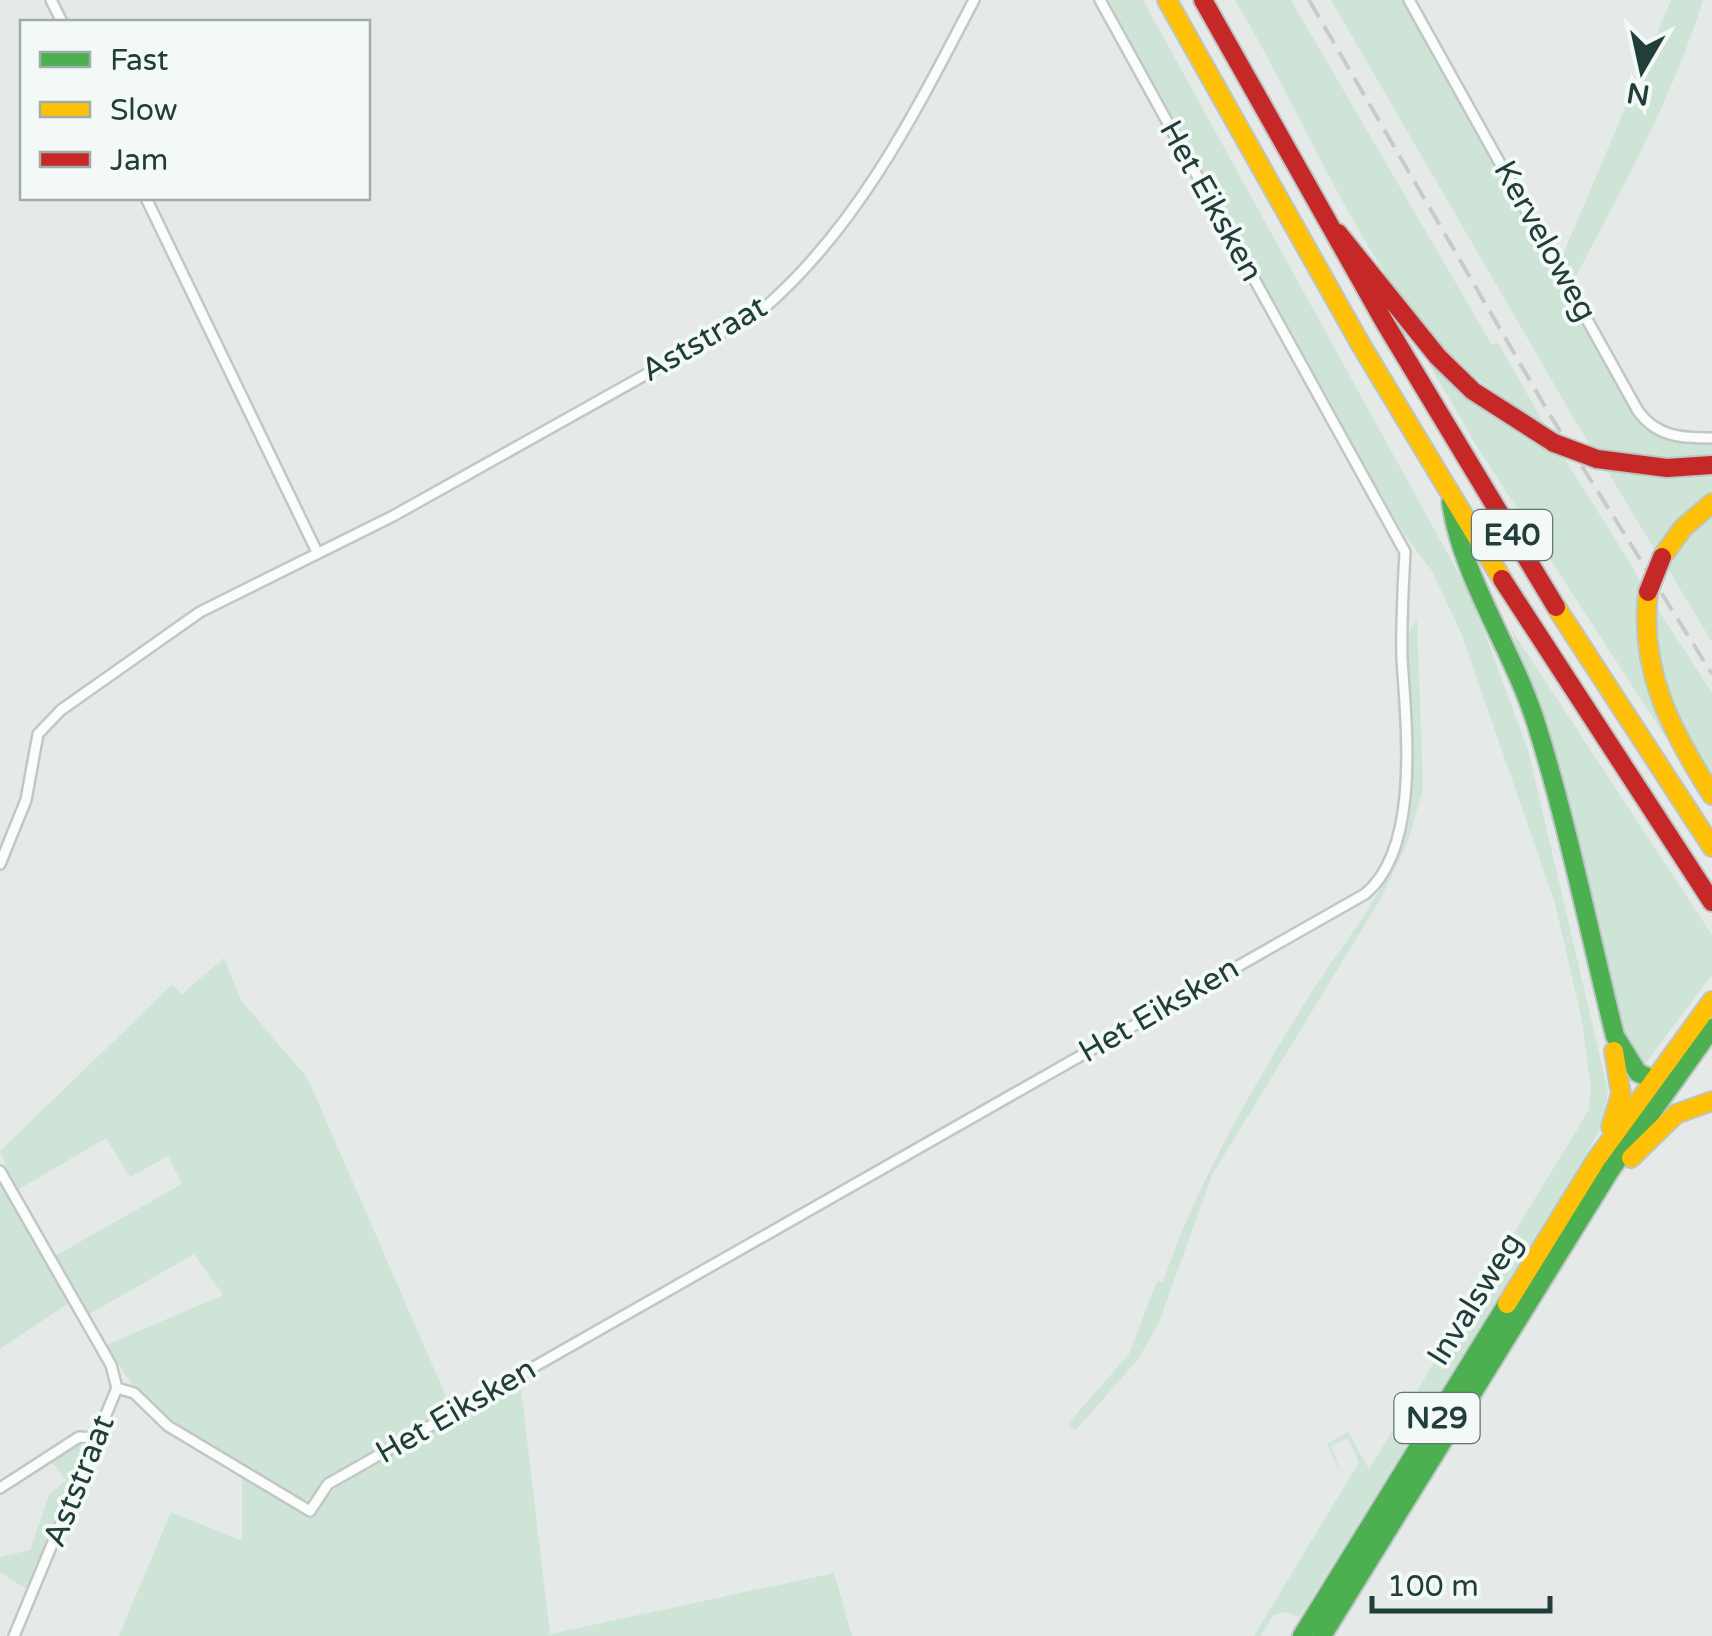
<svg xmlns="http://www.w3.org/2000/svg" width="1712" height="1636" viewBox="0 0 1712 1636" font-family="'Varela Round',sans-serif">
	<rect width="100%" height="100%" fill="#e5eae8"/>
	<!-- green -->
	<path fill="#cde4d6" d="M 1104,0 L 1143,0 L 1471,596 L 1528,750 L 1608,1091 L 1601,1127 L 1587,1153 L 1306,1607 L 1299,1617 L 1286,1612 L 1273,1615 L 1261,1636 L 1254,1636 L 1359,1462 L 1348,1438 L 1331,1446 L 1343,1478 L 1327,1444 L 1348,1432 L 1369,1469 L 1577,1130 L 1589,1109 L 1591,1088 L 1582,1021 L 1555,903 L 1461,633 L 1432,571 L 1404,534 L 1276,311 Z
		M 1235,0 L 1291,0 L 1492,345 L 1498,343 L 1544,423 L 1539,425 C 1502,397 1463,371 1433,337 C 1352,244 1299,106 1235,0 Z
		M 1331,0 L 1405,0 L 1633,409 C 1653,439 1678,441 1712,442 L 1712,455 L 1656,458 L 1590,446 Z
		M 1671,0 L 1703,0 C 1672,100 1621,190 1573,282 L 1561,259 Z
		M 1411,333 L 1468,395 L 1507,426 L 1561,453 L 1632,566 L 1642,585 C 1630,644 1642,687 1668,741 L 1478,448 Z
		M 1605,467 L 1650,474 L 1712,472 L 1712,496 L 1656,552 Z
		M 1712,517 L 1712,642 L 1668,569 L 1686,541 Z
		M 1657,608 L 1712,693 L 1712,775 C 1678,723 1647,673 1657,608 Z
		M 1417,620 L 1423,789 L 1407,844 L 1381,898 L 1212,1175 L 1158,1325 L 1138,1359 L 1075,1431 L 1068,1424 L 1129,1354 L 1157,1281 L 1163,1282 C 1199,1178 1253,1087 1311,993 C 1334,957 1378,902 1391,864 C 1417,788 1410,711 1408,632 Z
		M 1511,629 L 1712,935 L 1712,975 L 1642,1068 L 1629,1058 L 1559,776 Z
		M 224,958 L 241,1000 L 308,1079 L 452,1410 L 323,1486 L 306,1501 L 173,1424 L 128,1379 L 106,1345 L 223,1295 L 194,1254 L 88,1315 L 55,1256 L 182,1184 L 168,1156 L 130,1177 L 106,1138 L 16,1191 L 0,1151 L 172,985 L 182,994 Z
		M 0,1184 L 69,1303 L 0,1349 Z
		M 520,1380 L 550,1634 L 834,1573 L 852,1636 L 119,1636 L 171,1512 L 242,1541 L 242,1473 L 311,1515 L 342,1481 Z
		M 79,1444 L 85,1447 L 84,1454 L 28,1590 L 0,1572 L 0,1557 L 30,1550 L 49,1495 L 66,1480 L 52,1462 Z"/>
	<g fill="none" stroke-linecap="round" stroke-linejoin="round">
		<defs>
			<path id="street" d="M 51,0 L 62,22
				M 1409,0 L 1638,411 C 1657,437 1681,438 1712,438
				M 146,198 L 317,552
				M 0,864 L 26,800 L 38,734 L 61,710 L 200,612 L 393,516 L 763,309 C 859,226 916,111 974,0
				M 0,1171 L 111,1365 L 117,1388 L 14,1636
				M 117,1388 L 134,1393 L 168,1426 L 310,1511 L 328,1484 L 1365,894 C 1421,848 1406,724 1402,659 C 1401,624 1403,588 1405,552 L 1100,0
				M 0,1488 L 79,1437 L 96,1438"/>
			<path id="fast" d="M 1451,502 C 1461,576 1513,650 1536,723 C 1568,825 1589,932 1615,1036 L 1638,1073 L 1663,1083
				M 1302,1636 L 1507,1304
				M 1322,1636 L 1611,1169 L 1712,1028"/>
			<path id="slow" d="M 1167,0 L 1361,345 L 1502,579
				M 1662,557 L 1683,528 L 1712,503
				M 1648,592 C 1639,671 1671,730 1712,795
				M 1556,607 L 1712,847
				M 1611,1127 L 1621,1094 L 1614,1051
				M 1631,1158 L 1676,1114 L 1712,1101
				M 1507,1304 L 1596,1160 L 1712,1001"/>
			<path id="jam" d="M 1203,0 L 1385,323 L 1556,607
				M 1338,233 L 1438,357 L 1473,391 L 1554,443
				M 1597,459 L 1667,468 L 1712,465
				M 1502,579 L 1712,902"/>
		</defs>
		<!-- street casing -->
		<use href="#street" stroke="#c2c7c5" stroke-width="14"/>
		<!-- fast casing -->
		<use href="#fast" stroke="#bcc6c4" stroke-width="22"/>
		<!-- slow casing -->
		<use href="#slow" stroke="#bcc6c4" stroke-width="22"/>
		<!-- jam casing -->
		<use href="#jam" stroke="#bcc6c4" stroke-width="22"/>
		<!-- street -->
		<use href="#street" stroke="#fbfcfc" stroke-width="9"/>
		<!-- fast -->
		<use href="#fast" stroke="#4caf50" stroke-width="18"/>
		<!-- slow -->
		<use href="#slow" stroke="#ffc107" stroke-width="18"/>
		<!-- jam -->
		<use href="#jam" stroke="#c62828" stroke-width="18"/>
		<!-- rail -->
		<path stroke="#c7cbca" stroke-width="4" stroke-dasharray="20 10" stroke-linecap="butt" d="M 1309,0 L 1550,415 L 1712,674"/>
		<defs>
			<path id="jam-bridge" d="M 1554,443 L 1597,459
				M 1648,592 L 1662,557"/>
		</defs>
		<!-- jam-bridge casing -->
		<use href="#jam-bridge" stroke="#bcc6c4" stroke-width="22" stroke-linecap="butt"/>
		<!-- jam-bridge -->
		<use href="#jam-bridge" stroke="#c62828" stroke-width="18"/>
	</g>
	<g text-anchor="middle" dominant-baseline="central" stroke-width="8" stroke-linejoin="round" paint-order="stroke">
		<!-- shield labels -->
		<g fill="#f3f9f6" stroke="#607672" stroke-width="2.5">
			<rect x="1472" y="510" width="80" height="50" rx="8"/>
			<rect x="1394.5" y="1393" width="85" height="50" rx="8"/>
		</g>
		<g font-size="30" font-weight="bold" fill="#213e3a">
			<text x="1512" y="535">E40</text>
			<text x="1437" y="1418">N29</text>
		</g>
		<!-- street labels -->
		<g font-size="32" fill="#213e3a" stroke="#f3f9f6">
			<text transform="translate(1211 201) rotate(61)">Het Eiksken</text>
			<text transform="translate(1545 241) rotate(61)">Kerveloweg</text>
			<text transform="translate(704 339) rotate(-30)">Aststraat</text>
			<text transform="translate(1159 1010) rotate(-30)">Het Eiksken</text>
			<text transform="translate(1475 1299) rotate(-58)">Invalsweg</text>
			<text transform="translate(456 1411) rotate(-30)">Het Eiksken</text>
			<text transform="translate(79 1481) rotate(-68)">Aststraat</text>
		</g>
	</g>
	<!-- legend -->
	<rect x="20" y="20" width="350" height="180" fill="#f3f9f6" stroke="#9faeab" stroke-width="2.5"/>
	<rect x="40" y="52" width="50" height="15" fill="#4caf50" stroke="#9faeab" stroke-width="2.5"/>
	<text x="110" y="70" font-size="30" fill="#213e3a">Fast</text>
	<rect x="40" y="102" width="50" height="15" fill="#ffc107" stroke="#9faeab" stroke-width="2.5"/>
	<text x="110" y="120" font-size="30" fill="#213e3a">Slow</text>
	<rect x="40" y="152" width="50" height="15" fill="#c62828" stroke="#9faeab" stroke-width="2.5"/>
	<text x="110" y="170" font-size="30" fill="#213e3a">Jam</text>
	<!-- north arrow -->
	<g transform="translate(1642 70) rotate(189)" stroke="#f3f9f6" stroke-width="8" paint-order="stroke">
	<path d="M0-8L18 38L0 25L-18 38Z" fill="#213e3a"/>
	<text y="-15" font-size="28" font-weight="bold" text-anchor="middle" fill="#213e3a">N</text>
	</g>
	<!-- scale -->
	<path d="M1372 1596v15h178v-15" fill="none" stroke="#213e3a" stroke-width="5"/>
	<text x="1387" y="1596" font-size="30" fill="#213e3a" stroke="#f3f9f6" stroke-width="8" paint-order="stroke">100 m</text>
</svg>
